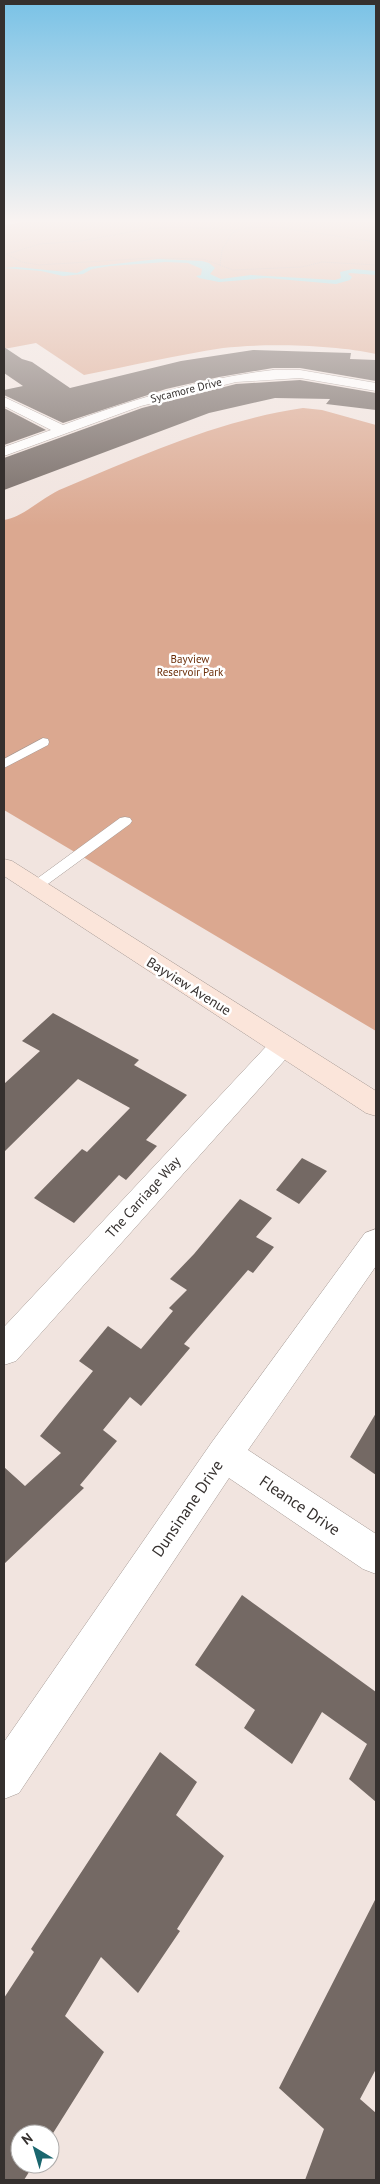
<svg xmlns="http://www.w3.org/2000/svg" width="380" height="2184" viewBox="0 0 380 2184" font-family="'PT Sans',sans-serif">
	<rect width="100%" height="100%" fill="#f1e4df"/>
	<!-- green -->
	<path fill="#dba890" d="M 32,221 L 376,221 L 376,354 C 336,345 264,343 223,348 C 177,355 130,366 84,375 L 36,343 L 4,349 L 4,225 Z
		M 303,408 L 322,410 L 376,425 L 376,1031 L 4,810 L 4,520 C 26,516 43,496 64,488 C 142,455 220,420 303,408 Z"/>
	<!-- water -->
	<path fill="#74d6e2" d="M 158,259 L 202,261 L 209,263 L 215,268 L 210,274 L 221,279 L 251,275 L 335,280 L 341,278 L 340,272 L 353,269 L 376,271 L 376,275 L 350,273 L 348,274 L 352,277 L 350,280 L 336,284 L 267,278 L 219,282 L 199,278 L 196,276 L 201,275 L 202,269 L 188,263 L 166,262 L 110,266 L 92,269 L 83,274 L 63,276 L 41,271 L 4,268 L 16,267 L 77,273 L 89,267 Z"/>
	<!-- building -->
	<path fill="#746964" d="M 4,347 L 22,359 L 32,362 L 70,388 L 181,361 L 253,350 L 351,353 L 350,359 L 376,360 L 376,381 L 300,368 L 273,368 L 219,377 L 166,389 L 63,423 L 4,395 L 4,390 L 23,386 L 4,373 Z
		M 300,380 L 376,393 L 376,410 L 326,404 L 330,399 L 275,398 L 209,413 L 4,490 L 4,458 L 142,408 L 236,384 Z
		M 4,408 L 46,430 L 4,445 Z
		M 53,1013 L 139,1060 L 134,1065 L 187,1095 L 146,1140 L 157,1146 L 126,1180 L 119,1175 L 74,1223 L 34,1198 L 82,1149 L 87,1152 L 130,1108 L 78,1079 L 4,1152 L 4,1084 L 40,1051 L 22,1041 Z
		M 302,1158 L 327,1171 L 299,1204 L 276,1190 Z
		M 240,1199 L 272,1218 L 256,1237 L 274,1247 L 253,1273 L 248,1270 L 184,1344 L 190,1348 L 141,1406 L 130,1397 L 103,1430 L 117,1441 L 80,1485 L 84,1488 L 4,1564 L 4,1467 L 25,1486 L 61,1453 L 40,1436 L 93,1371 L 79,1361 L 108,1326 L 141,1349 L 173,1311 L 169,1308 L 187,1290 L 170,1279 L 194,1254 Z
		M 376,1413 L 376,1475 L 350,1457 Z
		M 242,1595 L 376,1692 L 376,1802 L 349,1779 L 367,1744 L 322,1712 L 292,1764 L 244,1728 L 255,1710 L 195,1665 Z
		M 160,1752 L 197,1782 L 176,1815 L 224,1856 L 177,1929 L 180,1931 L 138,1993 L 101,1957 L 65,2016 L 104,2052 L 50,2138 L 50,2134 L 20,2134 L 20,2164 L 34,2164 L 24,2180 L 4,2180 L 4,1998 L 34,1952 L 31,1949 Z
		M 376,1898 L 376,2069 L 360,2099 L 376,2113 L 376,2180 L 305,2180 L 324,2129 L 279,2088 Z"/>
	<g fill="none" stroke-linecap="round" stroke-linejoin="round">
		<defs>
			<path id="lane" d="M 43,738 L 48,739 L 49,742 L 48,745 L 4,768 L 4,759 Z
				M 125,817 L 130,818 L 132,821 L 130,824 L 41,889 L 31,889 L 29,886 L 31,883 L 120,818 Z"/>
			<path id="street" d="M 273,370 L 300,370 L 376,383 L 376,391 L 300,378 L 236,382 L 141,406 L 4,456 L 4,447 L 51,430 L 4,406 L 4,397 L 63,425 C 131,400 201,378 273,370 Z
				M 283,1035 L 292,1038 L 296,1045 L 292,1052 L 16,1361 L 4,1365 L 4,1327 L 274,1038 Z
				M 376,1229 L 376,1266 L 248,1450 L 376,1534 L 376,1574 L 363,1569 L 229,1478 L 19,1793 L 4,1799 L 4,1742 L 212,1442 L 365,1233 Z"/>
			<path id="secondary" d="M 4,859 L 12,861 L 376,1091 L 376,1116 L 366,1113 L 4,876 Z"/>
		</defs>
		<!-- lane casing -->
		<use href="#lane" stroke="#a59994" stroke-width="1"/>
		<!-- street casing -->
		<use href="#street" stroke="#a59994" stroke-width="1"/>
		<!-- secondary casing -->
		<use href="#secondary" stroke="#a59994" stroke-width="1"/>
		<!-- path -->
		<path stroke="#aba19d" stroke-width="1" stroke-dasharray="1 1" stroke-linecap="butt" d="M 251,227 L 264,221
			M 4,253 L 22,262 L 39,265 L 151,258 L 203,259 L 233,270 L 302,267 L 322,262 L 376,265
			M 7,254 L 40,244 L 80,241 L 147,229 L 178,227 L 235,230 L 261,227 L 283,228 L 376,242
			M 220,265 L 222,250 L 232,233 L 238,231"/>
		<!-- lane -->
		<use href="#lane" fill="#fff" fill-rule="evenodd"/>
		<!-- street -->
		<use href="#street" fill="#fff" fill-rule="evenodd"/>
		<!-- secondary -->
		<use href="#secondary" fill="#fbe5da" fill-rule="evenodd"/>
	</g>
	<!-- sky -->
	<linearGradient id="sky" x2="0" y2="1"><stop stop-color="#79c2e6"/><stop offset="0.42" stop-color="#f9f3f1"/><stop offset="1" stop-color="#f9f3f1" stop-opacity="0"/></linearGradient>
	<rect width="380" height="526" fill="url(#sky)"/>
	<g text-anchor="middle" dominant-baseline="central" stroke-width="5" stroke-linejoin="round" paint-order="stroke">
		<!-- far-street labels -->
		<g font-size="11" fill="#35302e" stroke="#fff">
			<text transform="translate(186 390) rotate(-14)">Sycamore Drive</text>
		</g>
		<!-- far-park labels -->
		<g font-size="11" fill="#6b2e09" stroke="#fff">
			<text x="190" y="659">Bayview<tspan x="190" dy="13">Reservoir Park</tspan></text>
		</g>
		<!-- street labels -->
		<g font-size="14" fill="#35302e" stroke="#fff">
			<text transform="translate(189 986) rotate(32)">Bayview Avenue</text>
			<text transform="translate(143 1197) rotate(-48)">The Carriage Way</text>
		</g>
		<!-- near-street labels -->
		<g font-size="16" fill="#35302e" stroke="#fff">
			<text transform="translate(300 1505) rotate(34)">Fleance Drive</text>
			<text transform="translate(187 1508) rotate(-56)">Dunsinane Drive</text>
		</g>
	</g>
	<!-- border -->
	<rect width="380" height="2184" fill="none" stroke="#35302e" stroke-width="10"/>
	<!-- north arrow -->
	<g transform="translate(35 2149) rotate(322)"><circle r="24" fill="#ffffff" stroke="#aeacab"/>
	<path d="M0-4L9 19L0 12L-9 19Z" fill="#1a666e"/>
	<text y="-8" font-size="14" font-weight="bold" text-anchor="middle" fill="#35302e">N</text>
	</g>
</svg>
